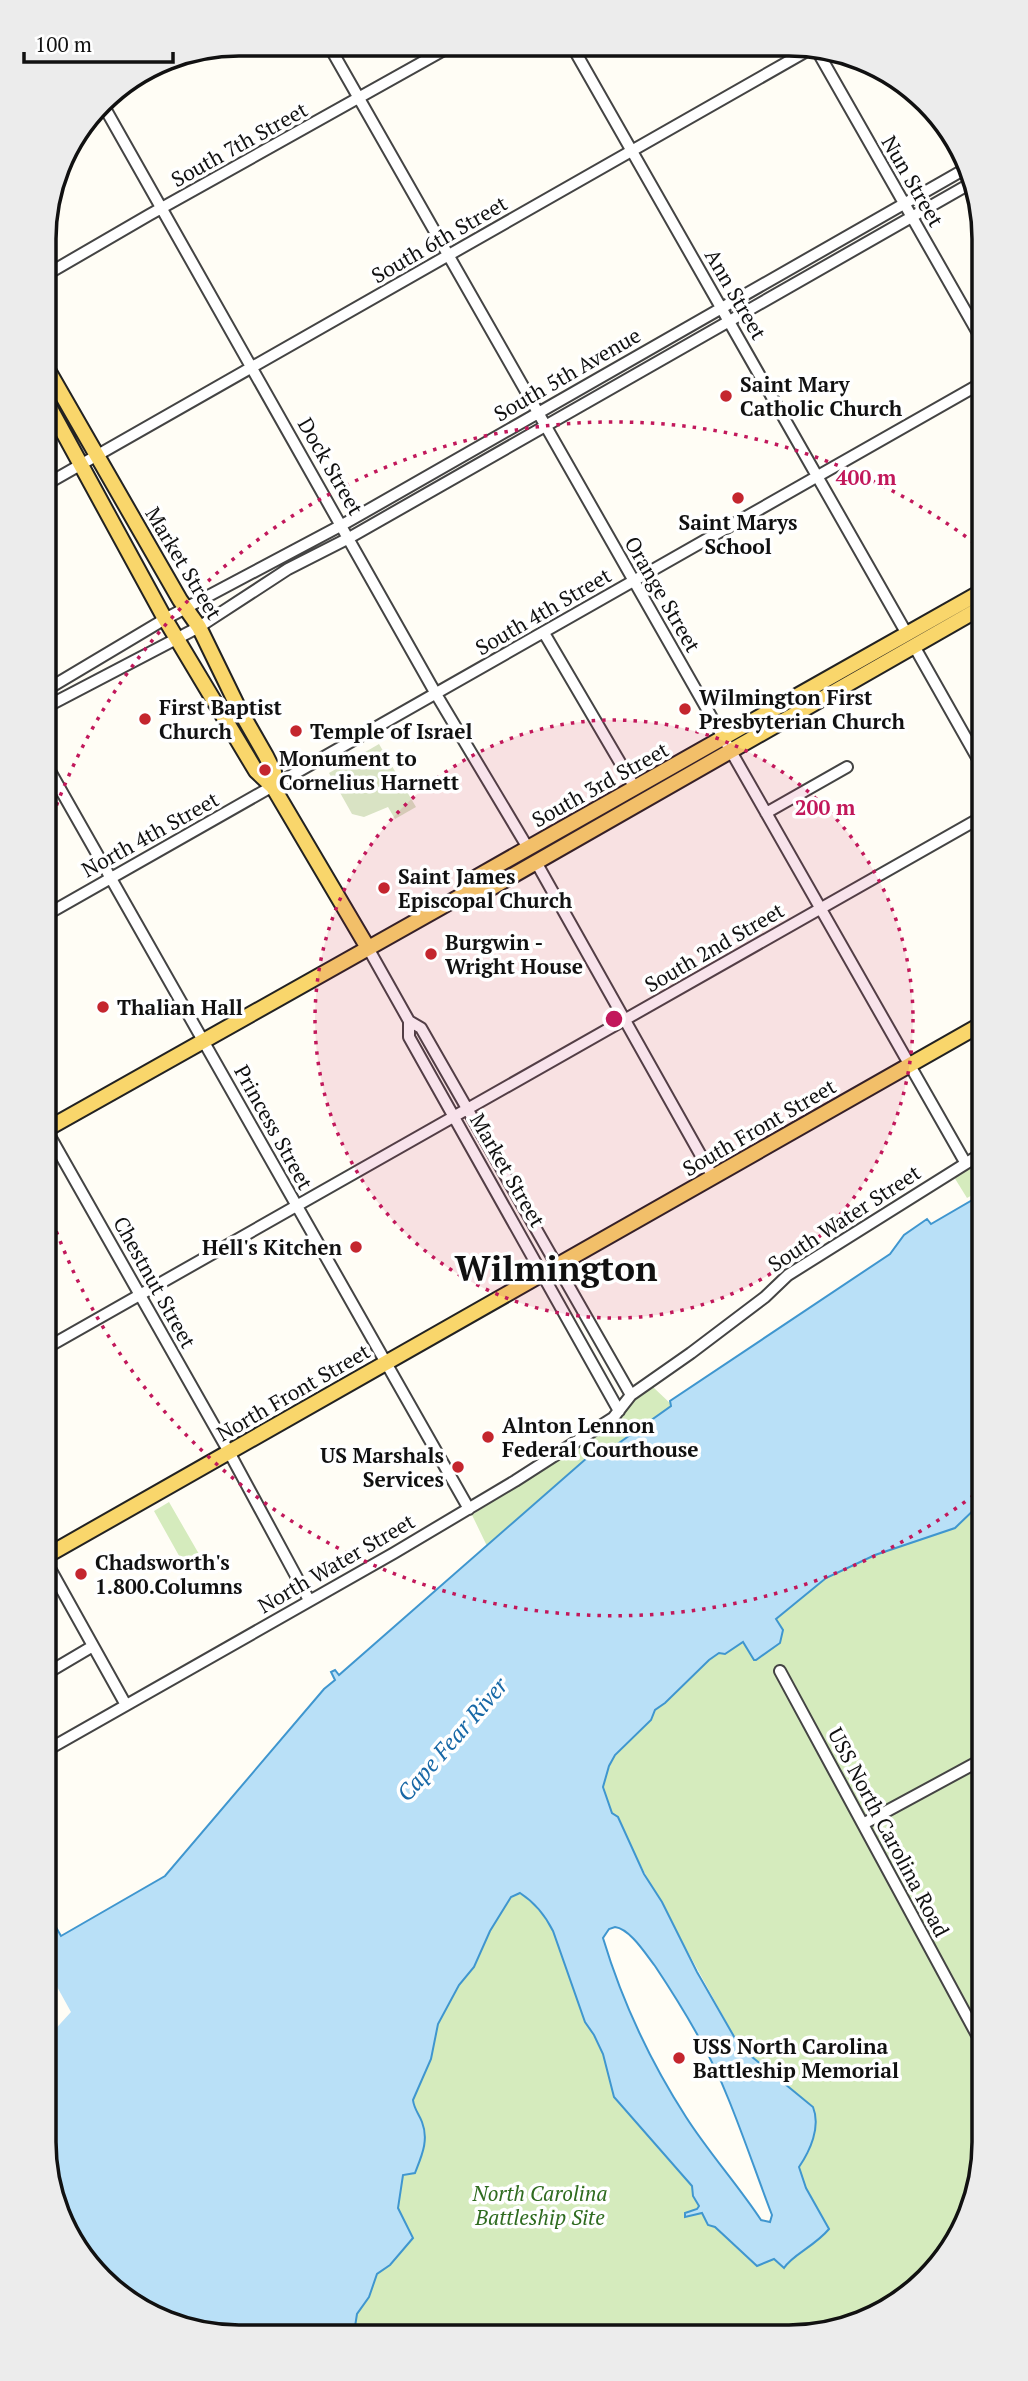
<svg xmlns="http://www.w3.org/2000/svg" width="1028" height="2381" viewBox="0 0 1028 2381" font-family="'PT Serif',serif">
	<rect width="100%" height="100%" fill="#fffdf5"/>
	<!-- green -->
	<path fill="#d5ebbd" d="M 981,1161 L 981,1190 L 967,1198 L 954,1177 Z
		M 653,1387 L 672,1405 L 601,1455 L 596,1450 L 487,1546 L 472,1515 L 617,1420 L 634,1398 Z
		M 169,1502 L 203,1561 L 187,1570 L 154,1511 Z
		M 982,1502 L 984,2154 L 944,2261 L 897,2305 L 839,2331 L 354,2333 L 357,2314 L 369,2297 L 377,2274 L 390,2265 L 413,2238 L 398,2208 L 403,2175 L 414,2174 L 421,2119 L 414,2107 L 413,2100 L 431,2059 L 438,2024 L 459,1985 L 474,1967 L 490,1931 L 511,1897 L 521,1893 C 534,1902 546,1917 553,1931 L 585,2022 L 594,2035 L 603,2054 L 614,2097 L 692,2186 L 693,2197 L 699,2206 L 697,2209 L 686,2213 L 702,2213 L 731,2243 L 774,2259 L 782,2267 C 796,2249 816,2251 827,2225 L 806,2188 L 799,2167 L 809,2152 L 816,2116 L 794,2091 L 740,2047 L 612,1813 L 606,1799 L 603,1781 L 615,1755 L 651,1720 L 655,1710 L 665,1703 L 709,1660 L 720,1653 L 725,1654 L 743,1642 L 754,1660 L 765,1653 L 776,1619 L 826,1578 L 875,1555 L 955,1528 Z"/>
	<!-- cemetery -->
	<path fill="#d9e3c4" d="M 379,744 L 416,807 L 395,819 L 388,807 L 364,817 L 352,814 L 329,773 Z"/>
	<!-- water -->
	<path fill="#b9e0f7" stroke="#3f96cf" stroke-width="2" fill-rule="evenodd" d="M 981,1195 L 982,1502 L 955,1528 L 875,1555 L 826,1578 L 776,1619 L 783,1630 L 780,1643 L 756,1660 L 754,1660 L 743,1642 L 725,1654 L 719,1653 L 709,1660 L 665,1703 L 655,1710 L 651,1720 L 615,1755 L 609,1766 L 603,1787 L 612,1813 L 618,1817 L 644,1874 L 662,1902 L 697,1972 L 740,2047 L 813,2107 C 821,2127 810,2151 799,2167 L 806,2188 L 829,2229 C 815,2246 792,2255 784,2268 L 774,2259 L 757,2266 L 715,2227 L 708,2225 L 702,2213 L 685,2217 L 685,2213 L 697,2209 L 699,2206 L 693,2196 L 692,2186 L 614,2097 L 603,2054 L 594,2035 L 585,2022 L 553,1931 C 546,1917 534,1902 520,1893 L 511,1897 L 490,1931 L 474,1967 L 459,1985 L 438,2024 L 431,2059 L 413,2100 C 414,2109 419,2114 422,2122 C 429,2140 422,2155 415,2173 L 403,2175 L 398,2208 L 413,2238 L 390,2265 L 377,2274 L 369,2297 L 357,2314 L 354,2333 L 201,2334 L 101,2280 L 50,2192 L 49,1915 L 61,1936 L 165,1876 L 324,1689 L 335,1680 L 331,1672 L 335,1670 L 339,1675 L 596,1450 L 602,1455 L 671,1406 L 670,1401 L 890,1254 L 904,1235 L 927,1219 L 931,1224 ZM 615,1927 C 630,1929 645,1953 655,1966 C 683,2008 710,2052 728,2098 C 744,2137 757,2176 772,2215 L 770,2222 L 761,2220 C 738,2185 709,2153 686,2117 C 650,2061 622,2001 603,1938 L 609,1929 Z"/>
	<!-- pier -->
	<path fill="#fffdf5" d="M 50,1974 L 71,2012 L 50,2035 L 50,2016 L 53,2012 L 51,2009 L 57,2002 L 50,1990 Z"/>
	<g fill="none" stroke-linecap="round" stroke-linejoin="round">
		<defs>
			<path id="minor" d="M 328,44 L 965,1162
				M 572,46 L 907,634
				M 815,47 L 978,333
				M 102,103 L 436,694 L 528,848
				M 44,276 L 149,215 L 453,45
				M 45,485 L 814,47
				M 544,633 L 635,788
				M 914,646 L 979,761
				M 46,690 L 165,619 L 342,525 L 965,169
				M 46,707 L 199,627 L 288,569 L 349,538 L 973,182
				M 46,764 L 469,1509
				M 766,813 L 847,767
				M 536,862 L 713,1177
				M 46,915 L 978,385
				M 368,948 L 409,1021 L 409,1037 L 619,1411
				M 409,1021 L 421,1028 L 631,1395
				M 47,1131 L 229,1452 L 309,1600
				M 48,1347 L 980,818
				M 48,1565 L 126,1705
				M 780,1671 L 984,2048
				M 49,1672 L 93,1646
				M 49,1749 L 394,1553 L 515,1481 L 613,1418 L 631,1395 L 691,1353 L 765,1297 L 788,1275 L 981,1154
				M 863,1824 L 983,1759"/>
			<path id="major" d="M 45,365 L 180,600 L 199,627 L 238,707 L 266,756 L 274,772 L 273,787
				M 45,399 L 165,619 L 256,771 L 273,787 L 368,948
				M 468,892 L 475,878 L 979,593
				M 47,1129 L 468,892 L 484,892 L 979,609
				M 48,1555 L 980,1025"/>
		</defs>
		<!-- minor casing -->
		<use href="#minor" stroke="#444" stroke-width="14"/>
		<!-- major casing -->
		<use href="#major" stroke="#222" stroke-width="18"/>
		<!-- minor -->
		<use href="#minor" stroke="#fff" stroke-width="10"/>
		<!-- major -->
		<use href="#major" stroke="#f9d66b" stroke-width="14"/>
	</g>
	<!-- distance rings -->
	<circle cx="614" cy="1019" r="299" fill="#c2185b" fill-opacity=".12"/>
	<g fill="none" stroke="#c2185b" stroke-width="3.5" stroke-dasharray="3.5 7">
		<circle cx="614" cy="1019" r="299"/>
		<path d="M982 1489A597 597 0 0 1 48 1208M46 835A597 597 0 0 1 977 545"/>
	</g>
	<!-- markers -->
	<g fill="#c4262e" stroke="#fff" stroke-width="2.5">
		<circle cx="726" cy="396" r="7"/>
		<circle cx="738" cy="498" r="7"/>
		<circle cx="685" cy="709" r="7"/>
		<circle cx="145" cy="719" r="7"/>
		<circle cx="296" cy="731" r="7"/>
		<circle cx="265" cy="770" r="7"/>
		<circle cx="384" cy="888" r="7"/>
		<circle cx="431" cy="954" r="7"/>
		<circle cx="103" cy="1007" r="7"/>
		<circle cx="356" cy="1247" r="7"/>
		<circle cx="488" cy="1437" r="7"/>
		<circle cx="458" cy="1467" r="7"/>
		<circle cx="81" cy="1574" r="7"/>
		<circle cx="679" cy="2058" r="7"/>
	</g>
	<g text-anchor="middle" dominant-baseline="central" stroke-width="7" stroke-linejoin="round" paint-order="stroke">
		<!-- street labels -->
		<g font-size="21" fill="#111" stroke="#fff">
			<text transform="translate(239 144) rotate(-29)">South 7th Street</text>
			<text transform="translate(913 181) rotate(60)">Nun Street</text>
			<text transform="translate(439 239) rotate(-30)">South 6th Street</text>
			<text transform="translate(736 294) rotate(60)">Ann Street</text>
			<text transform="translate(567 374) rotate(-30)">South 5th Avenue</text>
			<text transform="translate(331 466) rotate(60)">Dock Street</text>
			<text transform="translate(184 563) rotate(59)">Market Street</text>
			<text transform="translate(663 594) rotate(60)">Orange Street</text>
			<text transform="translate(543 611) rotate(-30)">South 4th Street</text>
			<text transform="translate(600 784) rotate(-29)">South 3rd Street</text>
			<text transform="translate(150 834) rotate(-29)">North 4th Street</text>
			<text transform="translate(714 947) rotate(-30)">South 2nd Street</text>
			<text transform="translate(274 1127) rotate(61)">Princess Street</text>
			<text transform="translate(759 1127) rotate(-30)">South Front Street</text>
			<text transform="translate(508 1170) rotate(60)">Market Street</text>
			<text transform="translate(844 1218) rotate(-33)">South Water Street</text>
			<text transform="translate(155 1282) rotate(61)">Chestnut Street</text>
			<text transform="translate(293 1392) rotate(-30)">North Front Street</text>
			<text transform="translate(336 1563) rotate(-30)">North Water Street</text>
			<text transform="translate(889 1832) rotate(62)">USS North Carolina Road</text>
		</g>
		<!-- poi labels -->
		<g font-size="21" font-weight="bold" fill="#111" stroke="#fff" text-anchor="start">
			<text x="740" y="384">Saint Mary<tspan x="740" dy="24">Catholic Church</tspan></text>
			<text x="738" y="522" text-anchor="middle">Saint Marys<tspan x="738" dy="24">School</tspan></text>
			<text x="699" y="697">Wilmington First<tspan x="699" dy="24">Presbyterian Church</tspan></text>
			<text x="159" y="707">First Baptist<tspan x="159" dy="24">Church</tspan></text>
			<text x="310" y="731">Temple of Israel</text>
			<text x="279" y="758">Monument to<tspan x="279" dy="24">Cornelius Harnett</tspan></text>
			<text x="398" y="876">Saint James<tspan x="398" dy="24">Episcopal Church</tspan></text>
			<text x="445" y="942">Burgwin -<tspan x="445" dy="24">Wright House</tspan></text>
			<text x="117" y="1007">Thalian Hall</text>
			<text x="342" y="1247" text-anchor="end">Hell's Kitchen</text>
			<text x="502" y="1425">Alnton Lennon<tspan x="502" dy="24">Federal Courthouse</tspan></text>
			<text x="444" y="1455" text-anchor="end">US Marshals<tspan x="444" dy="24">Services</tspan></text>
			<text x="95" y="1562">Chadsworth's<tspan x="95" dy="24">1.800.Columns</tspan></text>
			<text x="693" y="2046">USS North Carolina<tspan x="693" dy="24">Battleship Memorial</tspan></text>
		</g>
		<!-- park labels -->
		<g font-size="21" font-style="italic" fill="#2f6b1f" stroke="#fff">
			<text x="540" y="2193">North Carolina<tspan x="540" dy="24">Battleship Site</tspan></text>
		</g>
		<!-- water labels -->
		<g font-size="23" font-style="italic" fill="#1768a6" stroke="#fff">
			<text transform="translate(452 1739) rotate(-49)">Cape Fear River</text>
		</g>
		<!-- town labels -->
		<g font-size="35" font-weight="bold" fill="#111" stroke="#fff">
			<text x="556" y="1268">Wilmington</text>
		</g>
	</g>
	<!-- crop -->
	<path d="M0 0H1028V2381H0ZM239 56H789A183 183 0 0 1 972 239V2142A183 183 0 0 1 789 2325H239A183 183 0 0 1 56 2142V239A183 183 0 0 1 239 56Z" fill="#ececec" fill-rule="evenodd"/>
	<path fill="none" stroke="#111" stroke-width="3.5" d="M239 56H789A183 183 0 0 1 972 239V2142A183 183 0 0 1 789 2325H239A183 183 0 0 1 56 2142V239A183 183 0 0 1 239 56Z"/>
	<circle cx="614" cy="1019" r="10" fill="#c2185b" stroke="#fff" stroke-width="3.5"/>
	<g font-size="21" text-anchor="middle" font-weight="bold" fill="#c2185b" stroke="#fff" stroke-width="7" stroke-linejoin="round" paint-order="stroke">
		<text x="866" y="485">400 m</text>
		<text x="825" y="815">200 m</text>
	</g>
	<!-- scale -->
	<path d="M24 52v10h149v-10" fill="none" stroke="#111111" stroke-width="3.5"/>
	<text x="35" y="52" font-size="21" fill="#111111" stroke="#ffffff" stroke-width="5" paint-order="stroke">100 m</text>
</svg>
